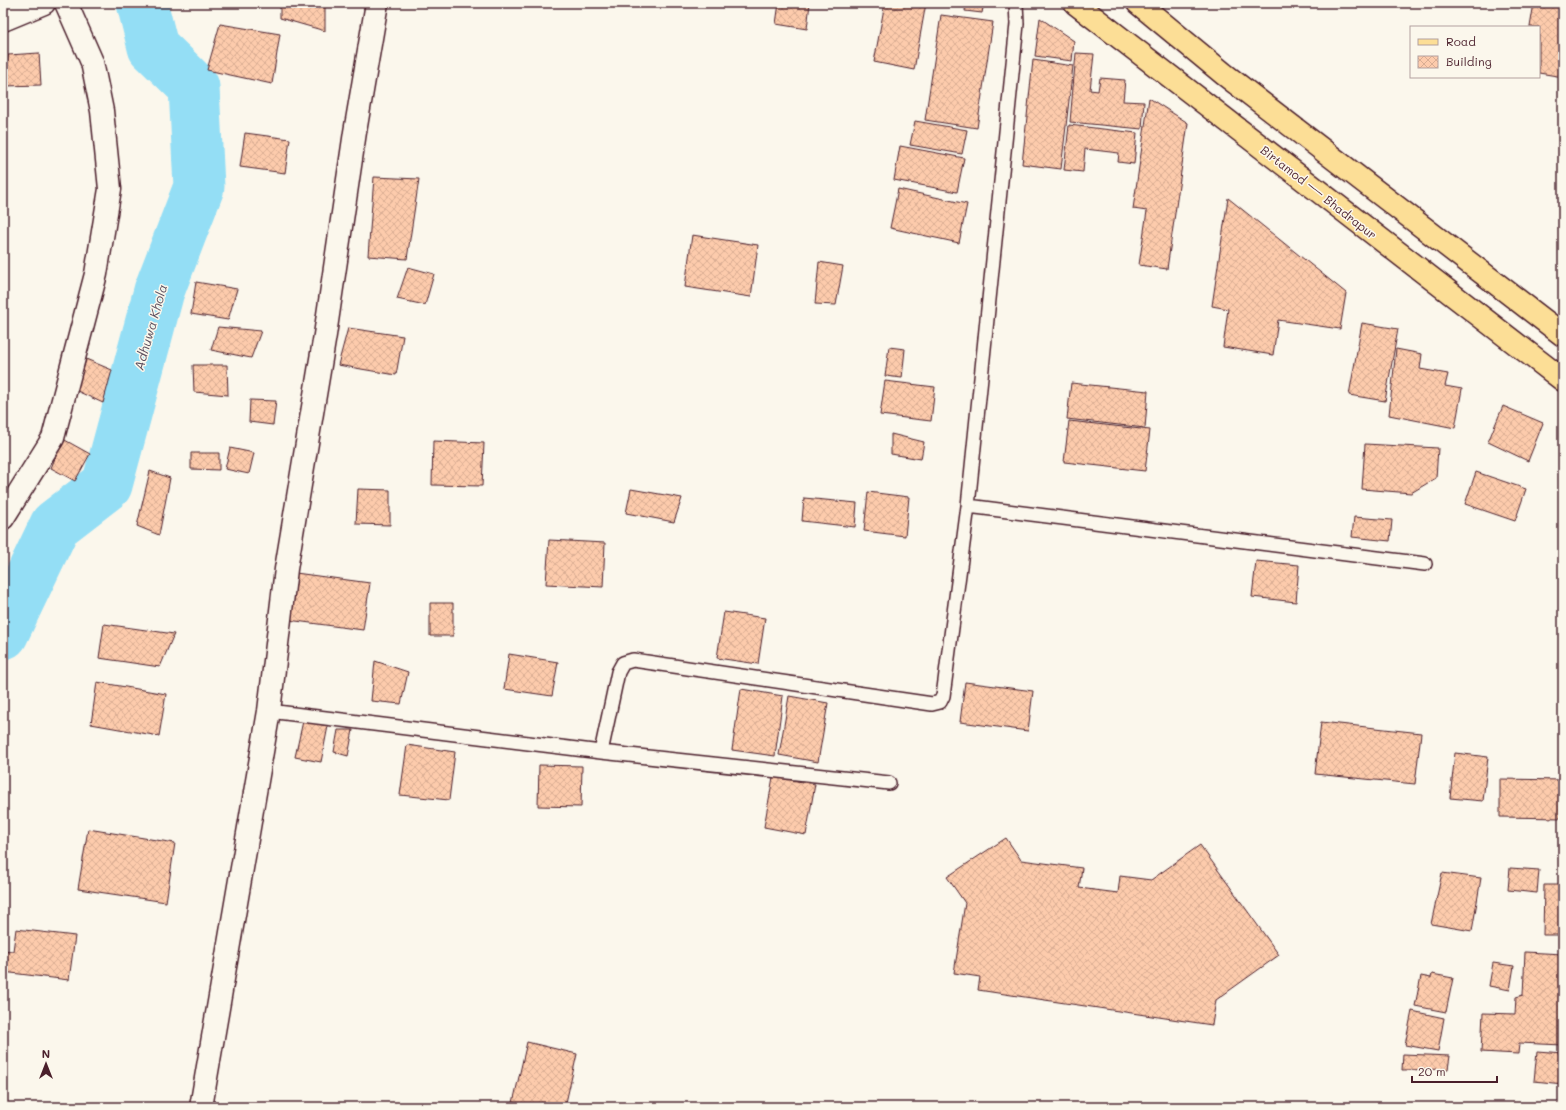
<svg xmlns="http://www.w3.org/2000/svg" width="1566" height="1110" viewBox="0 0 1566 1110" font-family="Mali,sans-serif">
	<defs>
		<pattern id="building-cross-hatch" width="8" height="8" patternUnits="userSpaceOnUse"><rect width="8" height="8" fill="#fdcbac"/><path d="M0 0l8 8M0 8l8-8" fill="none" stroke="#daae94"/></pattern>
	</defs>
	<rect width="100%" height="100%" fill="#fbf7ec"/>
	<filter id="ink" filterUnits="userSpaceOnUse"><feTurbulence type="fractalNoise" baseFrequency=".025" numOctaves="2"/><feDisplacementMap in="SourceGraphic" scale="8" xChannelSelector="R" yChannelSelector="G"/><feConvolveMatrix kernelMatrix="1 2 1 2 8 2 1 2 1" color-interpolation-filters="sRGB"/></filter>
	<g filter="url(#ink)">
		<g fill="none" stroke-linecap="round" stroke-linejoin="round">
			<!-- river -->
			<path stroke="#94def5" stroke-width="51" d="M 3,634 L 55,525 L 107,485 L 159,291 L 199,187 L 194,87 L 153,47 L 142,3"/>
		</g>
		<!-- building -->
		<path fill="url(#building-cross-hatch)" stroke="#4a1f2b" d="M 280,3 L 325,3 L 325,31 L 280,18 Z
			M 779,3 L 810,3 L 807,29 L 776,24 Z
			M 885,3 L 926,3 L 914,70 L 874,62 Z
			M 966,3 L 984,3 L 982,13 L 965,11 Z
			M 1534,3 L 1563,3 L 1563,77 L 1539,73 L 1539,27 L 1530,27 Z
			M 941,15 L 993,22 L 977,128 L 925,120 Z
			M 1040,18 L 1074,41 L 1072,61 L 1035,56 Z
			M 220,24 L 280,34 L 272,84 L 207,70 Z
			M 39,53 L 41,85 L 5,86 L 8,55 Z
			M 1076,53 L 1094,54 L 1090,90 L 1098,91 L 1100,78 L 1125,80 L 1123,101 L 1144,102 L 1142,129 L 1070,122 Z
			M 1033,60 L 1073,66 L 1061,169 L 1022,164 Z
			M 1149,98 L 1188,123 L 1167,269 L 1139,265 L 1147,211 L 1133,209 Z
			M 915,121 L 967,130 L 962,154 L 910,145 Z
			M 1069,125 L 1137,133 L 1134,164 L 1118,162 L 1119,153 L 1085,149 L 1083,172 L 1064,170 Z
			M 245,133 L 290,139 L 285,173 L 240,167 Z
			M 900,146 L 964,158 L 957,192 L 894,180 Z
			M 374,177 L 419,179 L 407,259 L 368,256 Z
			M 898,189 L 967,204 L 959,243 L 890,228 Z
			M 1228,198 L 1346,293 L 1340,329 L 1278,320 L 1273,355 L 1223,347 L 1228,309 L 1212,306 Z
			M 692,235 L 758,245 L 751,297 L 685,287 Z
			M 819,262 L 843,266 L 836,305 L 815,304 Z
			M 408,267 L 434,274 L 425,305 L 397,299 Z
			M 196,282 L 237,289 L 228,320 L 191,314 Z
			M 1362,323 L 1398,329 L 1385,401 L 1349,395 Z
			M 218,327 L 261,331 L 251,358 L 211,350 Z
			M 348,328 L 403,336 L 396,375 L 338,365 Z
			M 889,347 L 905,349 L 902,378 L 885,376 Z
			M 1396,349 L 1422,354 L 1420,369 L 1448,374 L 1445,386 L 1462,389 L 1455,428 L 1389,415 Z
			M 86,359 L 112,370 L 103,403 L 77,391 Z
			M 193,365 L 227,365 L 228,395 L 194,392 Z
			M 885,381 L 935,387 L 931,421 L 880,415 Z
			M 1071,383 L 1148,391 L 1145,428 L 1067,419 Z
			M 250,400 L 276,401 L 273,425 L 249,422 Z
			M 1503,406 L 1543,423 L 1528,461 L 1488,442 Z
			M 1069,421 L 1150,430 L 1145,471 L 1064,462 Z
			M 891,434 L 924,442 L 921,459 L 891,454 Z
			M 63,439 L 90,454 L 75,481 L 51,468 Z
			M 433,441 L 484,443 L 482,486 L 432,485 Z
			M 1365,444 L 1438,448 L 1436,478 L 1411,493 L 1362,489 Z
			M 230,448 L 254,453 L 249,474 L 225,469 Z
			M 191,453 L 219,453 L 219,470 L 191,469 Z
			M 150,471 L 170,478 L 159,535 L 137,526 Z
			M 1476,472 L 1526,489 L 1515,521 L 1465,504 Z
			M 358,489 L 390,490 L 390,525 L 356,524 Z
			M 631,489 L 682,498 L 674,522 L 626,513 Z
			M 868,492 L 909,497 L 905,536 L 864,531 Z
			M 804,498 L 857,503 L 855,527 L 802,521 Z
			M 1354,517 L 1392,520 L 1390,541 L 1352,537 Z
			M 549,540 L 605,543 L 603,587 L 546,584 Z
			M 1256,561 L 1299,565 L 1296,602 L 1252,597 Z
			M 288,572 L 370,583 L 363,630 L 281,619 Z
			M 430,603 L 453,603 L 453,636 L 430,636 Z
			M 724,612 L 765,618 L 758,664 L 717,658 Z
			M 104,624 L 174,634 L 160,667 L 99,658 Z
			M 509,654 L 558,662 L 552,696 L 504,689 Z
			M 375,661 L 408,672 L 401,704 L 371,701 Z
			M 97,682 L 166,694 L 159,736 L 91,724 Z
			M 965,682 L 1033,691 L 1028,731 L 960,722 Z
			M 741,689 L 783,696 L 775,756 L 732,750 Z
			M 789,696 L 828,703 L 818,762 L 779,755 Z
			M 303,721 L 328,726 L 321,762 L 295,757 Z
			M 1321,722 L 1421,733 L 1415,784 L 1315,774 Z
			M 338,730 L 353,730 L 348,756 L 334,752 Z
			M 407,745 L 455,752 L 449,800 L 400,795 Z
			M 1562,751 L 1563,751 L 1563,818 L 1500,817 L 1500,779 L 1562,780 Z
			M 1455,753 L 1488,757 L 1483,801 L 1450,798 Z
			M 539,765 L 582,766 L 581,807 L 538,806 Z
			M 773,777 L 815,784 L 806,835 L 764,827 Z
			M 88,829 L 175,843 L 166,902 L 78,889 Z
			M 1006,838 L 1021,860 L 1082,868 L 1079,888 L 1118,893 L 1120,876 L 1151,880 L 1200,845 L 1279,955 L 1216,1000 L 1212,1025 L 978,990 L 980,977 L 954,973 L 965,903 L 947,877 Z
			M 1510,868 L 1539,870 L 1537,893 L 1508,890 Z
			M 1442,873 L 1481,878 L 1472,931 L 1431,924 Z
			M 1544,885 L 1563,885 L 1563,935 L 1543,935 Z
			M 16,929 L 75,936 L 69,980 L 3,972 L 3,950 L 13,951 Z
			M 1525,952 L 1563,954 L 1563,1045 L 1519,1043 L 1518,1054 L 1481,1052 L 1483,1013 L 1515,1014 L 1516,997 L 1523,995 Z
			M 1493,963 L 1514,966 L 1510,990 L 1489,986 Z
			M 1432,974 L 1453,978 L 1446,1012 L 1415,1006 L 1421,976 L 1431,978 Z
			M 1412,1011 L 1444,1018 L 1438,1051 L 1405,1045 Z
			M 527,1042 L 577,1054 L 565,1107 L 512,1107 Z
			M 1537,1051 L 1563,1053 L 1563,1084 L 1534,1081 Z
			M 1403,1054 L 1450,1056 L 1448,1069 L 1402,1070 Z"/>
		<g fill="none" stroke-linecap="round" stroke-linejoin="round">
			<defs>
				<path id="lane" d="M 968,506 L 1425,564
					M 269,711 L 601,752 L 889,783
					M 601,752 L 618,672 L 623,663 L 633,660 L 932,704 L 940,702 L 943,696 L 968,506 L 1017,24 L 1016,3"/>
				<path id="street" d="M 3,20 L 44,3
					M 3,518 L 53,438 L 96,274 L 110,189 L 102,111 L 92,62 L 66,3"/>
				<path id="secondary" d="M 201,1107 L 269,711 L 286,569 L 325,335 L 355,132 L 377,3"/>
				<path id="primary" d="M 1075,3 L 1563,380
					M 1138,3 L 1224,74 L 1563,335"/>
			</defs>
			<!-- lane casing -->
			<use href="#lane" stroke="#4a1f2b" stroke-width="16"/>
			<!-- street casing -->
			<use href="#street" stroke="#4a1f2b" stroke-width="25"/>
			<!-- secondary casing -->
			<use href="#secondary" stroke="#4a1f2b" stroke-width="25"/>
			<!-- primary casing -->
			<use href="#primary" stroke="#4a1f2b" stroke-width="25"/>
			<!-- lane -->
			<use href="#lane" stroke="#fbf7ec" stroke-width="13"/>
			<!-- street -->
			<use href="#street" stroke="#fbf7ec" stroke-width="22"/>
			<!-- secondary -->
			<use href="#secondary" stroke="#fbf7ec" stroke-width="22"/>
			<!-- primary -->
			<use href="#primary" stroke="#fcde96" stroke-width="22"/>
		</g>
	</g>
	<g text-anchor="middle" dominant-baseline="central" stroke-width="3" stroke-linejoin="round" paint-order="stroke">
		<!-- street labels -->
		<g font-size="12" fill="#4a1f2b" stroke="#fbf7ec">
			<text transform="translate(1319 192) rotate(38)">Birtamod — Bhadrapur</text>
		</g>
		<!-- water labels -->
		<g font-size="13" font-style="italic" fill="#5c4f5e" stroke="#fbf7ec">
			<text transform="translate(150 327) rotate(-74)">Adhuwa Khola</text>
		</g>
	</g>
	<!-- margin -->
	<rect width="1566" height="1110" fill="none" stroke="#fbf7ec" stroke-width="16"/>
	<rect x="8" y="8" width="1550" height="1094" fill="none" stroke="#4a1f2b" stroke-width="1.5" filter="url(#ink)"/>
	<!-- legend -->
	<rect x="1410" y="26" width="130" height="52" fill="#fbf7ec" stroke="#b4a19f"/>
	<rect x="1418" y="39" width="20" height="6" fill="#fcde96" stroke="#b4a19f"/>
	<text x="1446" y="46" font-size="12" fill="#4a1f2b">Road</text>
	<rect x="1418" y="56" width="20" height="12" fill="url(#building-cross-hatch)" stroke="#b4a19f"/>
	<text x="1446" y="66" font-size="12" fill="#4a1f2b">Building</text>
	<!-- north arrow -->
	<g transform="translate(46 1064)" stroke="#fbf7ec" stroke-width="3" paint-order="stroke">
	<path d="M0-3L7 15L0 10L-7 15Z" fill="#4a1f2b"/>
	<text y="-6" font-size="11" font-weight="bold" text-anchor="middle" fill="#4a1f2b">N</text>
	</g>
	<!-- scale -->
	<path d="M1412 1076v6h85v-6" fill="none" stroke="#4a1f2b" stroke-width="2"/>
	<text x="1418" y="1076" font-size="12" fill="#4a1f2b" stroke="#fbf7ec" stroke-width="3" paint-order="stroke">20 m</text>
</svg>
